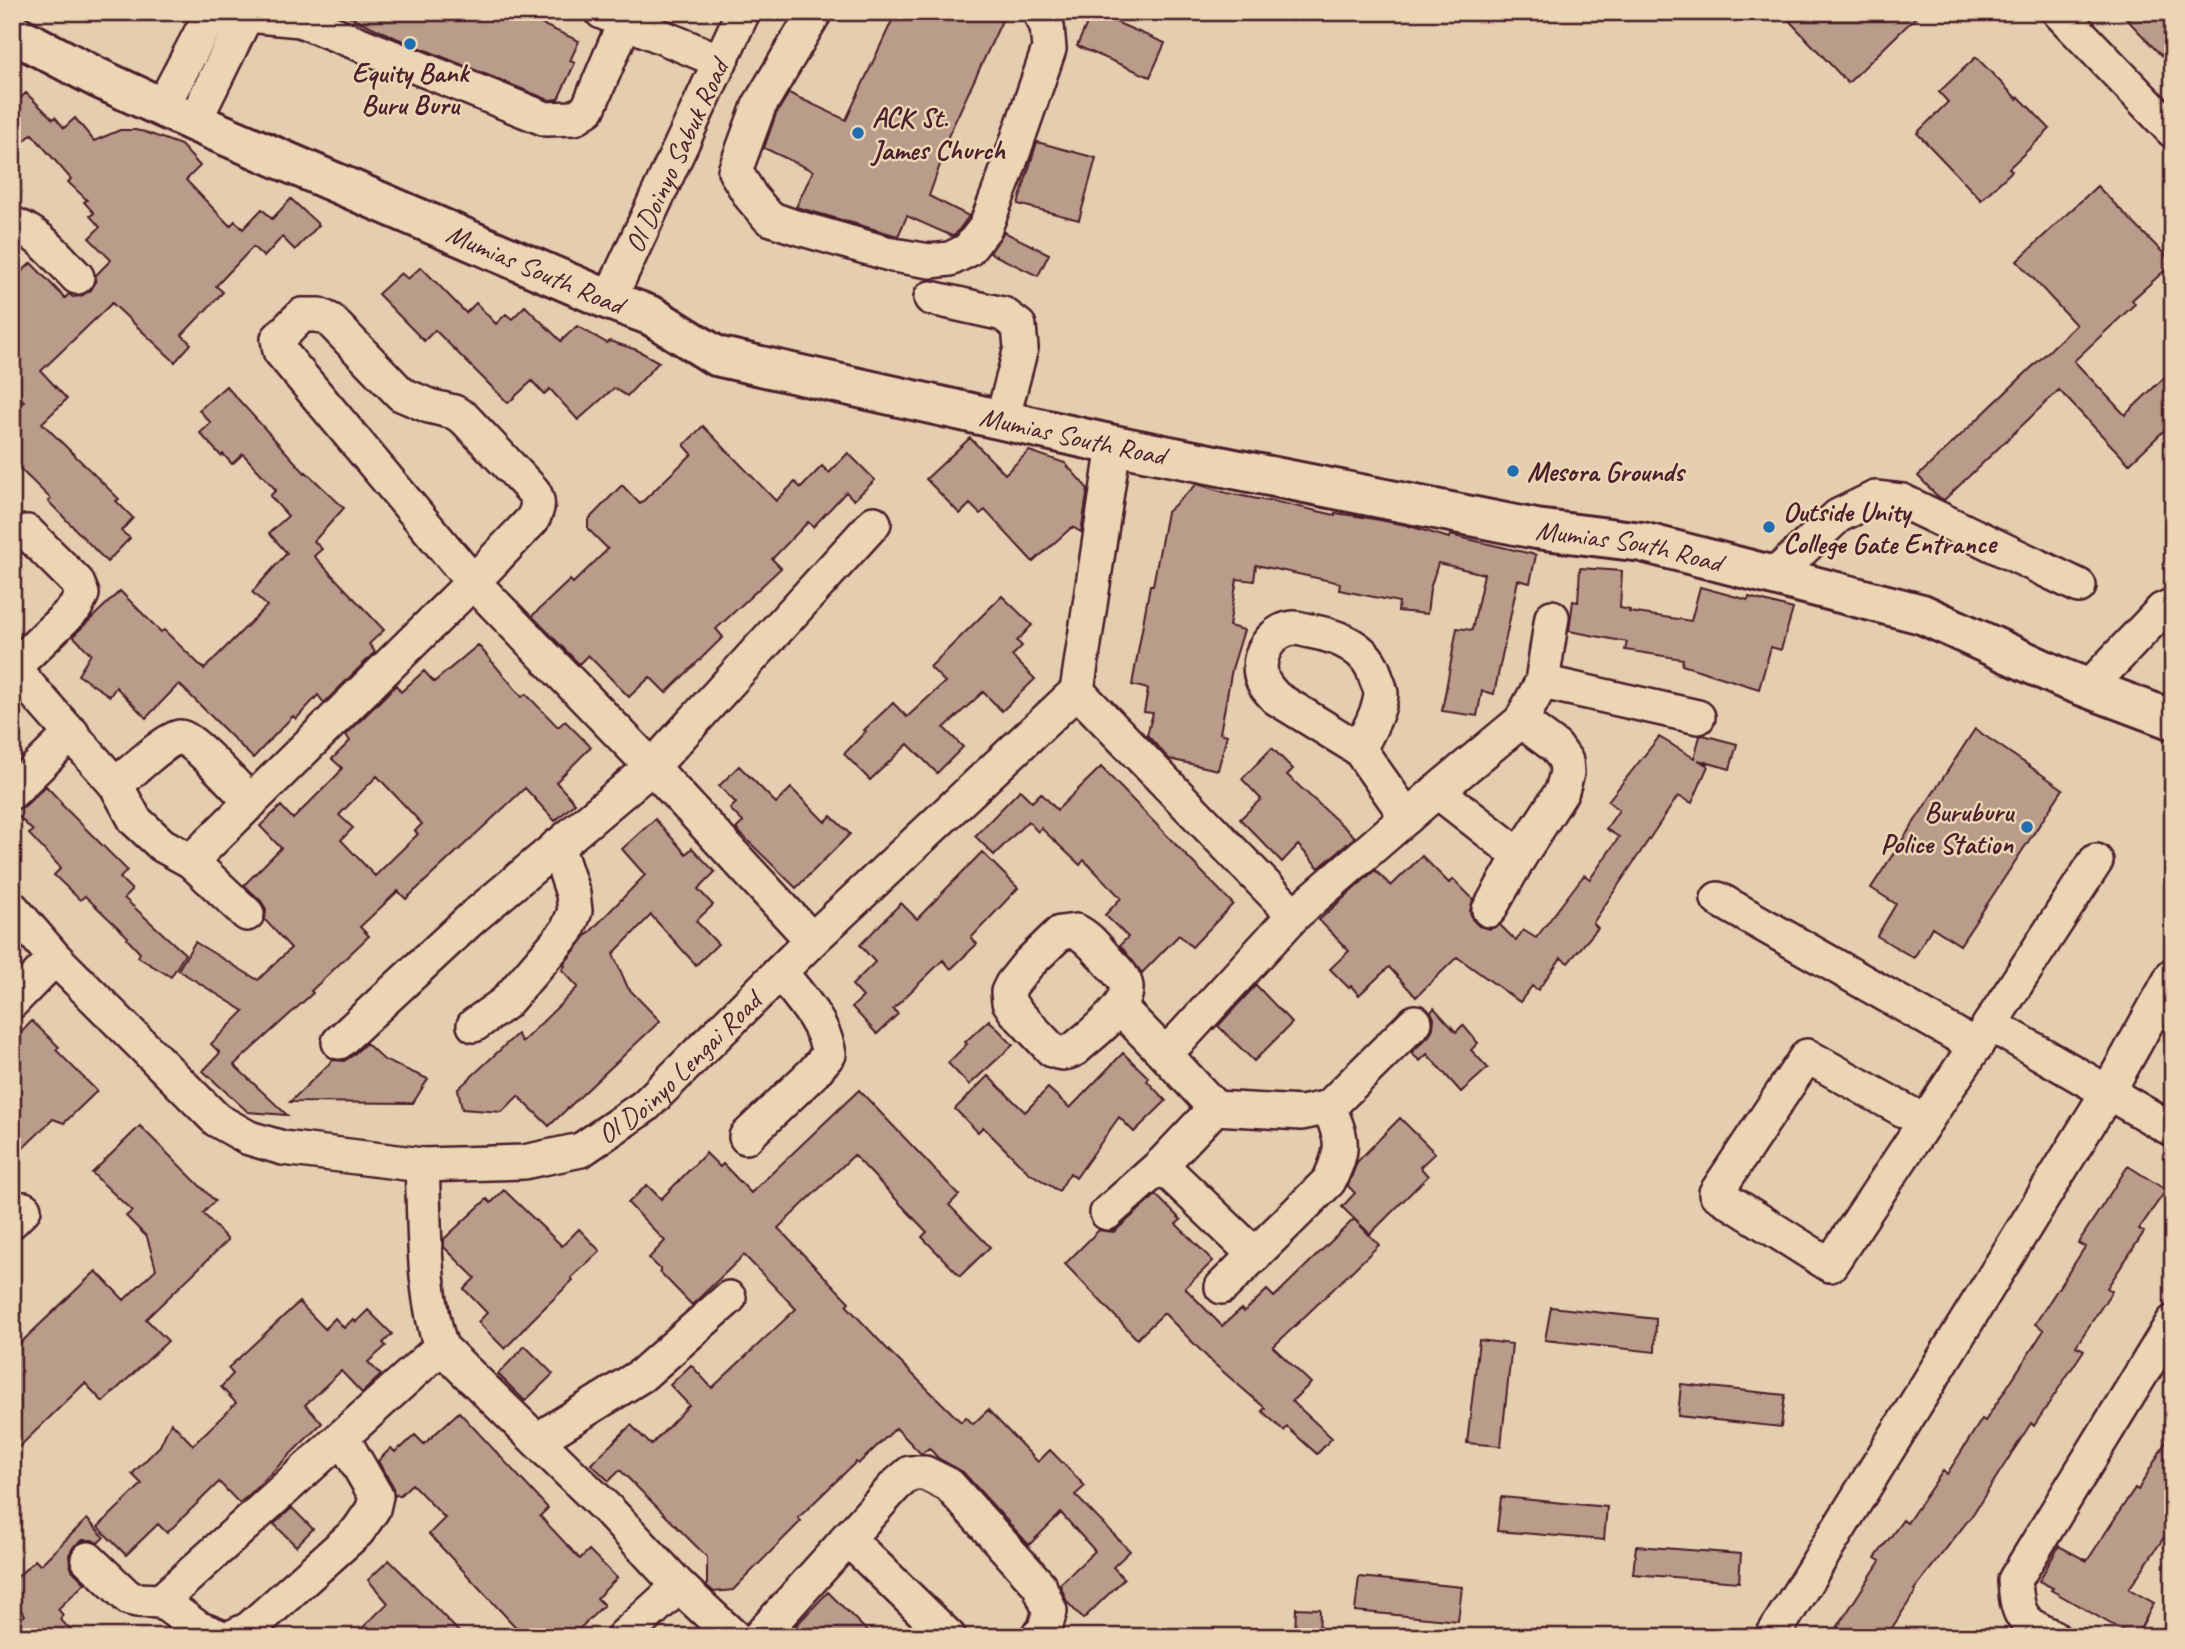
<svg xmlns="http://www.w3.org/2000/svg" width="2185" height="1649" viewBox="0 0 2185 1649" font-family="Caveat,sans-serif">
	<rect width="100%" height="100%" fill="#e5ceaf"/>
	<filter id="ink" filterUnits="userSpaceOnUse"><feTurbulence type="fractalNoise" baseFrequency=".0143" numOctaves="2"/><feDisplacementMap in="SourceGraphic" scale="14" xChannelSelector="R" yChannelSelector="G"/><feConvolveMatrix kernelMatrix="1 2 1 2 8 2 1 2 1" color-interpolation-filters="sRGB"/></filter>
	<g filter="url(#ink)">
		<!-- building -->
		<path fill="#b99d8a" stroke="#4a1f2b" stroke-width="2" fill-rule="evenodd" d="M 339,12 L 515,12 L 579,41 L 570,61 L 575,63 L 558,99 L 549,100 L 396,38 Z
			M 896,12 L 1006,12 L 937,160 L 941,162 L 929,196 L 969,216 L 955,235 L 952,236 L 907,216 L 898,236 L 796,207 L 813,171 L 764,148 L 776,114 L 789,93 L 846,120 Z
			M 1092,12 L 1165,43 L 1150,77 L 1077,46 Z
			M 1781,12 L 1921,12 L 1848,83 Z
			M 2120,12 L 2173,12 L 2173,68 Z
			M 1976,57 L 2017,99 L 2019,97 L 2050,129 L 2009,168 L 2012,171 L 1981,200 L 1917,133 L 1948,102 L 1939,92 Z
			M 26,93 L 53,119 L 55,117 L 64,128 L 75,118 L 94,141 L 120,130 L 135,130 L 145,132 L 181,145 L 200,166 L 186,180 L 230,226 L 235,221 L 243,229 L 262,209 L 272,219 L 291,199 L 319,225 L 295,250 L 282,237 L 264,257 L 253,247 L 216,286 L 223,292 L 182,335 L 191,344 L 175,362 L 112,303 L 41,371 L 67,399 L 42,423 L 119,499 L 116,501 L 133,518 L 121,531 L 130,538 L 107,562 L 48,501 L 51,499 L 12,461 L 12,413 L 24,401 L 12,389 L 12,281 L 31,263 L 65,298 L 69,294 L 73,297 L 81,296 L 91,290 L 95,283 L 96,275 L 111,260 L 89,238 L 100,227 L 90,216 L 94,213 L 84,202 L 87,200 L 68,182 L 71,179 L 32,134 L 12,152 L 12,106 Z
			M 1037,142 L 1096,158 L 1079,220 L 1018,204 Z
			M 2097,186 L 2173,263 L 2132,300 L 2135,304 L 2074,361 L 2125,415 L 2173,369 L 2173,422 L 2129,464 L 2059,390 L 1944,500 L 1938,497 L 1918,476 L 2076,325 L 2017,261 Z
			M 1004,232 L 1049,254 L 1038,276 L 990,253 Z
			M 421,267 L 466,313 L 476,303 L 496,324 L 506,314 L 512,319 L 525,306 L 561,341 L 577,326 L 607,343 L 610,341 L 637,350 L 659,362 L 627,396 L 614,388 L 578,420 L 550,389 L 544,394 L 532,381 L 508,403 L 435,330 L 424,341 L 378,294 L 401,273 L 408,279 Z
			M 226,386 L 305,473 L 306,472 L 344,508 L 314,541 L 322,549 L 314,556 L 384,630 L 369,644 L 375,652 L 324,703 L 318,695 L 296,719 L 293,716 L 253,758 L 179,684 L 146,718 L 116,687 L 110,696 L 78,675 L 91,654 L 73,636 L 120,591 L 161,632 L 164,630 L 204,669 L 267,606 L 252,592 L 287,553 L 269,533 L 288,516 L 270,496 L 276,490 L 243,454 L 232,464 L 223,454 L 221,456 L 200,433 L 211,423 L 199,410 Z
			M 703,426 L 776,501 L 795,482 L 801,488 L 822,466 L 829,473 L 848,453 L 875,480 L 854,500 L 846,492 L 813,527 L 808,522 L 772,559 L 781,568 L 716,629 L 723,637 L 666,693 L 650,677 L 629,697 L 588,655 L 579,664 L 532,616 L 570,580 L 573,583 L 608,549 L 588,529 L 588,520 L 622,485 L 640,504 L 692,454 L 684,445 Z
			M 970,438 L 1005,474 L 1029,451 L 1065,463 L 1088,489 L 1081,532 L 1072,527 L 1033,562 L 985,510 L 980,514 L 970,504 L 960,514 L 926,479 Z
			M 1197,484 L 1227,493 L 1268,501 L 1268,500 L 1335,515 L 1335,513 L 1363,517 L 1406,525 L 1449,538 L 1450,535 L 1536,555 L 1530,583 L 1518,580 L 1494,694 L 1482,691 L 1477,716 L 1442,711 L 1457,628 L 1472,630 L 1484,574 L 1438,563 L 1430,589 L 1427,614 L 1398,611 L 1399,602 L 1339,590 L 1340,583 L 1256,565 L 1254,581 L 1237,579 L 1229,626 L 1244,630 L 1232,669 L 1220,733 L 1227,735 L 1218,770 L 1169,759 L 1147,735 L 1153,713 L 1144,712 L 1148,689 L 1132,685 L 1150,585 L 1153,585 L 1167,512 Z
			M 1580,568 L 1622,571 L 1620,608 L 1630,610 L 1629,612 L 1691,621 L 1700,587 L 1748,600 L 1749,597 L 1793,609 L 1781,650 L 1771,647 L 1759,689 L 1682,665 L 1683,659 L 1625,650 L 1627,642 L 1569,631 L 1573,601 L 1578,602 Z
			M 1002,596 L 1032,625 L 1017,641 L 1022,646 L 1012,656 L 1035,679 L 1002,711 L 983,692 L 944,728 L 963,747 L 937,773 L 908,744 L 870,780 L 844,754 L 866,731 L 864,730 L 893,703 L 907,717 L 945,682 L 930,667 Z
			M 478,645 L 522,697 L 526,694 L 558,727 L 565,721 L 591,747 L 556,782 L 575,803 L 555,821 L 525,788 L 406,899 L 398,891 L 360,927 L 369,936 L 311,991 L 313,993 L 234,1065 L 287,1115 L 248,1112 L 203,1071 L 220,1053 L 211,1044 L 244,1011 L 178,970 L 195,942 L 258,980 L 289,950 L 291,948 L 265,920 L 266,909 L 261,901 L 244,885 L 281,848 L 260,826 L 281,806 L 293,819 L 338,774 L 342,768 L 332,759 L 350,741 L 346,735 L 396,685 L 401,692 L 424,671 L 434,682 ZM 377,776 L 422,824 L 415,831 L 418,834 L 375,876 L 341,840 L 353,828 L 339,815 Z
			M 1975,729 L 2063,789 L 1960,945 L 1932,927 L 1914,958 L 1877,936 L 1896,904 L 1871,888 Z
			M 1703,735 L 1737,744 L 1730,769 L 1698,760 L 1708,766 L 1692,803 L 1678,796 L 1593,923 L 1598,928 L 1568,963 L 1561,958 L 1538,990 L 1532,986 L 1520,1002 L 1457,957 L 1416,997 L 1389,967 L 1359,995 L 1351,986 L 1349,988 L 1330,969 L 1349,951 L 1319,920 L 1375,870 L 1391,886 L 1422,856 L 1449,883 L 1453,879 L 1473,899 L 1470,911 L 1472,919 L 1479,926 L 1490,929 L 1500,925 L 1516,941 L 1523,930 L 1536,938 L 1584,875 L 1590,879 L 1619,837 L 1606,829 L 1619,810 L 1608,801 L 1659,737 L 1694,758 L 1700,736 Z
			M 1272,748 L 1293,769 L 1287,775 L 1355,837 L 1319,868 L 1298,845 L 1282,862 L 1240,819 L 1261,799 L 1242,779 Z
			M 739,766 L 776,803 L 791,788 L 825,822 L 831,816 L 850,834 L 796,888 L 736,829 L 743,822 L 730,809 L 736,803 L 719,786 Z
			M 1101,767 L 1233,904 L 1192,947 L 1179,935 L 1142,973 L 1120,945 L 1128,937 L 1105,915 L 1121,898 L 1084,860 L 1080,865 L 1041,828 L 1038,832 L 1028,821 L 994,855 L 975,836 L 1020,790 L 1032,802 L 1041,793 L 1057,810 Z
			M 46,786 L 62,803 L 61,804 L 127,870 L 120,878 L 132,890 L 124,898 L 185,954 L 171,977 L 138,957 L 140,953 L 127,939 L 128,937 L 85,896 L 80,900 L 54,875 L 61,868 L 29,834 L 33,831 L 13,811 L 25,806 Z
			M 655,819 L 686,854 L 692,848 L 715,872 L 698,889 L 713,905 L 696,921 L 718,944 L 696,965 L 651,915 L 613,954 L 628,988 L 660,1021 L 549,1126 L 518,1096 L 502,1112 L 462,1109 L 458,1089 L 517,1034 L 522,1042 L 578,987 L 562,970 L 565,966 L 564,964 L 586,936 L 645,875 L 622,849 Z
			M 982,852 L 1018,888 L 971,938 L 977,944 L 951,969 L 943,960 L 893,1009 L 898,1014 L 877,1034 L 852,1007 L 863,997 L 852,985 L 875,962 L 860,945 L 901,903 L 917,919 Z
			M 1256,985 L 1292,1023 L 1254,1061 L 1218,1026 Z
			M 1434,1008 L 1456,1032 L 1463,1025 L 1478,1043 L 1471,1050 L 1488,1068 L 1461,1092 L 1427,1054 L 1420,1061 L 1411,1053 L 1429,1036 L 1433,1028 L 1434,1018 L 1431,1012 Z
			M 989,1020 L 1013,1045 L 969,1085 L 948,1063 L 967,1044 L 965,1042 Z
			M 32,1021 L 59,1047 L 56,1050 L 97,1091 L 64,1123 L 53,1119 L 12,1159 L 12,1042 Z
			M 366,1043 L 384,1060 L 428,1079 L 413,1103 L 290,1102 L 333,1060 L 344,1061 L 352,1056 Z
			M 1123,1053 L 1149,1078 L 1147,1081 L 1166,1101 L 1134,1132 L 1119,1117 L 1076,1178 L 1070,1173 L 1059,1191 L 1028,1172 L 983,1127 L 978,1132 L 955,1109 L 988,1076 L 1025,1112 L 1048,1088 L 1070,1108 Z
			M 859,1090 L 959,1195 L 949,1205 L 990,1247 L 960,1276 L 922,1237 L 927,1232 L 854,1155 L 778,1228 L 849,1302 L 846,1305 L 889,1351 L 961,1422 L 966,1417 L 973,1424 L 988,1410 L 1038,1462 L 1050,1450 L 1085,1486 L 1075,1495 L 1130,1551 L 1113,1567 L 1124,1579 L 1083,1619 L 1067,1602 L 1060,1584 L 1095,1551 L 1061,1513 L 1029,1545 L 963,1472 L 938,1458 L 929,1448 L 921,1454 L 896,1428 L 858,1464 L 856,1462 L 798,1518 L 801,1521 L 733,1590 L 714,1592 L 707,1586 L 707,1557 L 620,1470 L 609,1481 L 591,1464 L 631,1425 L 651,1445 L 689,1405 L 670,1385 L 691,1365 L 712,1388 L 796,1309 L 744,1255 L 692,1305 L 660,1272 L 661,1270 L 649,1258 L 665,1241 L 628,1203 L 647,1185 L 661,1199 L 706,1153 L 720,1167 L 723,1164 L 751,1193 Z
			M 1400,1118 L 1435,1153 L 1420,1167 L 1428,1176 L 1370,1234 L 1342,1207 L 1355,1193 L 1348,1186 L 1357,1162 Z
			M 140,1126 L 215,1201 L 203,1213 L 228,1240 L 146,1319 L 168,1341 L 103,1402 L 85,1383 L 12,1454 L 12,1351 L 96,1271 L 124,1300 L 156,1269 L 147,1237 L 126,1216 L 132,1211 L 92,1173 Z
			M 2128,1166 L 2166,1190 L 2139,1229 L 2144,1232 L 2107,1288 L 2112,1291 L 2076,1346 L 2084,1350 L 2034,1426 L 2031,1423 L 1973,1514 L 1914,1590 L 1916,1591 L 1886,1637 L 1831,1637 L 1880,1561 L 1875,1558 L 1903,1520 L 1907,1523 L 1943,1471 L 1947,1474 L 1982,1419 L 1985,1421 L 2044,1330 L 2035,1324 L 2085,1247 L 2078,1243 Z
			M 504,1190 L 562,1246 L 579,1229 L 600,1251 L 571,1278 L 573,1280 L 531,1321 L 505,1349 L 478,1322 L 487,1313 L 464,1289 L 475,1278 L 444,1247 L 444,1239 L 487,1199 L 491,1203 Z
			M 1156,1195 L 1181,1220 L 1176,1224 L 1213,1261 L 1185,1288 L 1222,1326 L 1241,1309 L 1244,1312 L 1267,1290 L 1274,1297 L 1354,1219 L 1379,1245 L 1273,1347 L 1311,1383 L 1292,1401 L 1332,1438 L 1317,1454 L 1287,1427 L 1284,1431 L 1262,1411 L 1265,1408 L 1213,1363 L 1164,1313 L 1137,1339 L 1065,1264 L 1099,1230 L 1114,1232 Z
			M 299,1302 L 325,1329 L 335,1318 L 344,1328 L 353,1319 L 356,1322 L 368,1310 L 392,1334 L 383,1343 L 386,1346 L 368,1362 L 381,1375 L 362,1393 L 341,1371 L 305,1405 L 322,1423 L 248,1496 L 239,1503 L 219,1482 L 167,1533 L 158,1524 L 126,1555 L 98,1527 L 142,1484 L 132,1474 L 160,1446 L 171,1422 L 193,1445 L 236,1403 L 221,1387 L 233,1374 L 228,1368 Z
			M 1551,1307 L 1656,1319 L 1655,1352 L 1545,1340 Z
			M 1479,1340 L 1512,1344 L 1501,1446 L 1467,1443 Z
			M 525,1346 L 553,1374 L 525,1401 L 498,1374 Z
			M 1681,1384 L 1785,1395 L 1781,1427 L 1678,1416 Z
			M 459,1412 L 548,1508 L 540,1516 L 580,1559 L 589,1550 L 617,1578 L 597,1598 L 604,1605 L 571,1637 L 525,1637 L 429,1534 L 445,1518 L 412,1484 L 399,1496 L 397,1494 L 394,1497 L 393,1486 L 378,1461 L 391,1448 L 395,1452 L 400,1447 L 401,1448 L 415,1435 L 424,1444 Z
			M 2173,1429 L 2173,1524 L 2129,1589 L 2154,1603 L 2136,1637 L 2134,1637 L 2051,1590 L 2053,1588 L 2039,1581 L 2059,1546 L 2087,1561 L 2135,1488 L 2138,1490 Z
			M 1501,1497 L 1607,1507 L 1604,1540 L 1497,1531 Z
			M 292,1508 L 313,1529 L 296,1546 L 274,1524 Z
			M 87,1519 L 104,1537 L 98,1543 L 92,1540 L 83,1540 L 74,1546 L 69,1555 L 70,1565 L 72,1570 L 85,1583 L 58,1609 L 63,1615 L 60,1619 L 77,1637 L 12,1637 L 12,1627 L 25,1615 L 12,1601 L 12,1582 L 35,1560 L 40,1565 Z
			M 1636,1546 L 1741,1554 L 1739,1582 L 1633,1574 Z
			M 389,1560 L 405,1576 L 464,1637 L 353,1637 L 388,1603 L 368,1580 Z
			M 1359,1577 L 1462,1587 L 1458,1621 L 1355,1611 Z
			M 828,1592 L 873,1637 L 785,1637 Z
			M 1296,1608 L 1320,1609 L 1319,1637 L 1295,1637 Z"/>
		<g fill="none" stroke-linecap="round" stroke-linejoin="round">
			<defs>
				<g id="minor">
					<path d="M 602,12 L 720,61"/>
					<path d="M 815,12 L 759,106 L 735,171 L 751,197 L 769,218 L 792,226 L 893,255 L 930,261 L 950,259 L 968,250 L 985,228 L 1004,179 L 1049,49 L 1047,26 L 1039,12"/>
					<path d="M 2059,12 L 2173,131"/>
					<path d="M 246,15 L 300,20 L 546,119 L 574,118 L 588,109 L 629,12"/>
					<path d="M 162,107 L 212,12"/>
					<path d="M 194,122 L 248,12"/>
					<path d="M 12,224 C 39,232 58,258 77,277"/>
					<path d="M 931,298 L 1003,314 L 1019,326 L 1021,348 L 1002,420"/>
					<path id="s1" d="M 609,300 L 743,12"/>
					<path d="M 1774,576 L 1838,516 L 1875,498 L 1902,501 L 2079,586"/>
					<path d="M 12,667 L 116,785 L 135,820 L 162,845 L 191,861 L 473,582 L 532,520 C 538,509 540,502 533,491 L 464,418 L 454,412 L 429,406 L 401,394 L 330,320 L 319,315 L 302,315 L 278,339 L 280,351 L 473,582 L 652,767 L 812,940"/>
					<path d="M 13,668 L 75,608 L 82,594 L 77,582 L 27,532"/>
					<path d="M 1542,682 L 1698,717"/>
					<path d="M 2088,688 L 2162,610 L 2173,605"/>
					<path d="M 1077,691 L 1294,915 L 1437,791 L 1520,856"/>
					<path d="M 1359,749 C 1367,734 1380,711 1381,694 C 1381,689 1378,683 1376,678 C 1369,648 1338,636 1310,631 C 1305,630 1299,628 1294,628 C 1271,630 1257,654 1261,675 C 1263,685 1270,691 1276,698 L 1359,749 L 1407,817"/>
					<path d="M 116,785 C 128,775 167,738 180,737 C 192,737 240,791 251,802"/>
					<path d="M 1437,791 L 1521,721 L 1542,682 L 1552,617"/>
					<path d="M 12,792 L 72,733"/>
					<path d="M 191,861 L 247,914"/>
					<path d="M 1718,899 L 1976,1046"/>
					<path id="s2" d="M 12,908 L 55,958 L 217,1120 L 249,1138 L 283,1148 L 422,1165 L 524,1162 L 581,1150 L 645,1106 L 812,940 L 1077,691 L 1114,445"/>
					<path d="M 1489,910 L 1520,856 L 1562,791 L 1567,773 L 1566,761 L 1556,747 L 1521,721"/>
					<path d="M 1294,915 L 1181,1038 L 1164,1053 L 1215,1108 L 1302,1113 L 1329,1107 L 1415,1022"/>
					<path d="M 1076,931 C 1089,937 1098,950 1108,961 C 1114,968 1125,977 1126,987 C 1128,1009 1090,1035 1075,1049 C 1066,1054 1061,1054 1052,1050 L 1015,1011 L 1009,1002 L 1008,992 L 1012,984 L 1028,964 L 1060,933 Z"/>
					<path d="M 12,1002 L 55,958"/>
					<path d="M 1120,1008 L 1164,1053"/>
					<path d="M 1990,1024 L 2096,861"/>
					<path d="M 474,1025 L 505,1003 L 567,931 L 575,911 L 573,894 L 557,846"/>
					<path d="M 339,1042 L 471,919 L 652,767 L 874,523"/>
					<path d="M 1925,1122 L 1807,1056 L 1716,1193 L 1830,1265 L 1990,1024 L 2173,1130"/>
					<path d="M 746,1137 L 814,1072 L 829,1054 C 824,1022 799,996 780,972"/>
					<path d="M 422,1165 C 425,1225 422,1290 441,1347 L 610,1512 L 679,1586 L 734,1637"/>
					<path d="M 1161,1165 L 1255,1255"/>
					<path d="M 1107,1213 L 1161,1165 L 1215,1108"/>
					<path d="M 12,1221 L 24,1209"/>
					<path d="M 1222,1287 L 1329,1181 C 1345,1147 1343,1141 1329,1107"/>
					<path d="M 537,1440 L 642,1375 L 729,1298"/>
					<path d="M 847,1538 L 949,1637"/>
					<path d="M 88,1559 L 129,1598 L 137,1600 L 161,1601 L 198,1628 L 221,1637"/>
					<path d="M 161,1601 L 441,1347"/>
					<path d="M 232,1637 L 249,1629 L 358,1531 L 373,1509 L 376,1496 L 342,1437"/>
					<path d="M 623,1637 L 679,1586"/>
					<path d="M 759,1637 L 895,1486 L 910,1473 L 925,1473 L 949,1485 L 1039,1585 L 1050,1611 L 1044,1631 L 1037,1637"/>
					<path d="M 1772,1637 L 2108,1092 L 2173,975"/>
					<path d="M 2053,1637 C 2021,1622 2017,1615 2015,1580 L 2173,1322"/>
				</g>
				<g id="major">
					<path id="s3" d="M 12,33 L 98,78 L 194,122 L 609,300 L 652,316 L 716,356 L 1114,445 L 1536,529 L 1642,542 L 1922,614 L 2064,679 L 2173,720"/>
				</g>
			</defs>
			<!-- minor casing -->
			<use href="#minor" stroke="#4a1f2b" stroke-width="38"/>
			<!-- major casing -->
			<use href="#major" stroke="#4a1f2b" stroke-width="44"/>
			<!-- minor -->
			<use href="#minor" stroke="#ebd5b4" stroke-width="33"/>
			<!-- major -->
			<use href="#major" stroke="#ebd5b4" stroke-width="38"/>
		</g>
	</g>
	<!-- markers -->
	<g fill="#1f6fb2" stroke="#ebd5b4" stroke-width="2.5">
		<circle cx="410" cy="44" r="7"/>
		<circle cx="858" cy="133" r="7"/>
		<circle cx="1513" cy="471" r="7"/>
		<circle cx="1769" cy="527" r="7"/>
		<circle cx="2027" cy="827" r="7"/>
	</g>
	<g text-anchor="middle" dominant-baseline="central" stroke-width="5" stroke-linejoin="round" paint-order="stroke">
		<!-- poi labels -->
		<g font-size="28" font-weight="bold" fill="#4a1f2b" stroke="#ebd5b4" text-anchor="start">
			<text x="410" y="72" text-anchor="middle">Equity Bank<tspan x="410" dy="32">Buru Buru</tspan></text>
			<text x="872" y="117">ACK St.<tspan x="872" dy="32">James Church</tspan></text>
			<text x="1527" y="471">Mesora Grounds</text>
			<text x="1783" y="511">Outside Unity<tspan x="1783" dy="32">College Gate Entrance</tspan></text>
			<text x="2013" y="811" text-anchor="end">Buruburu<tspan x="2013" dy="32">Police Station</tspan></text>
		</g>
		<!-- street labels -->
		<g font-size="28" fill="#4a1f2b" stroke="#ebd5b4">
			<text stroke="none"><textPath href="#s1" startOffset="159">Ol Doinyo Sabuk Road</textPath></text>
			<text stroke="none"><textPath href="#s3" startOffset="574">Mumias South Road</textPath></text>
			<text stroke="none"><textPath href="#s3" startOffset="1141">Mumias South Road</textPath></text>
			<text stroke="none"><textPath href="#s3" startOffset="1708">Mumias South Road</textPath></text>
			<text stroke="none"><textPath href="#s2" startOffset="796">Ol Doinyo Lengai Road</textPath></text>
		</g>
	</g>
	<!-- margin -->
	<rect width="2185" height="1649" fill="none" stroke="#ebd5b4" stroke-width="42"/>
	<rect x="21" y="21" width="2143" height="1607" fill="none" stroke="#4a1f2b" stroke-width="2.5" filter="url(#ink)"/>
</svg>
